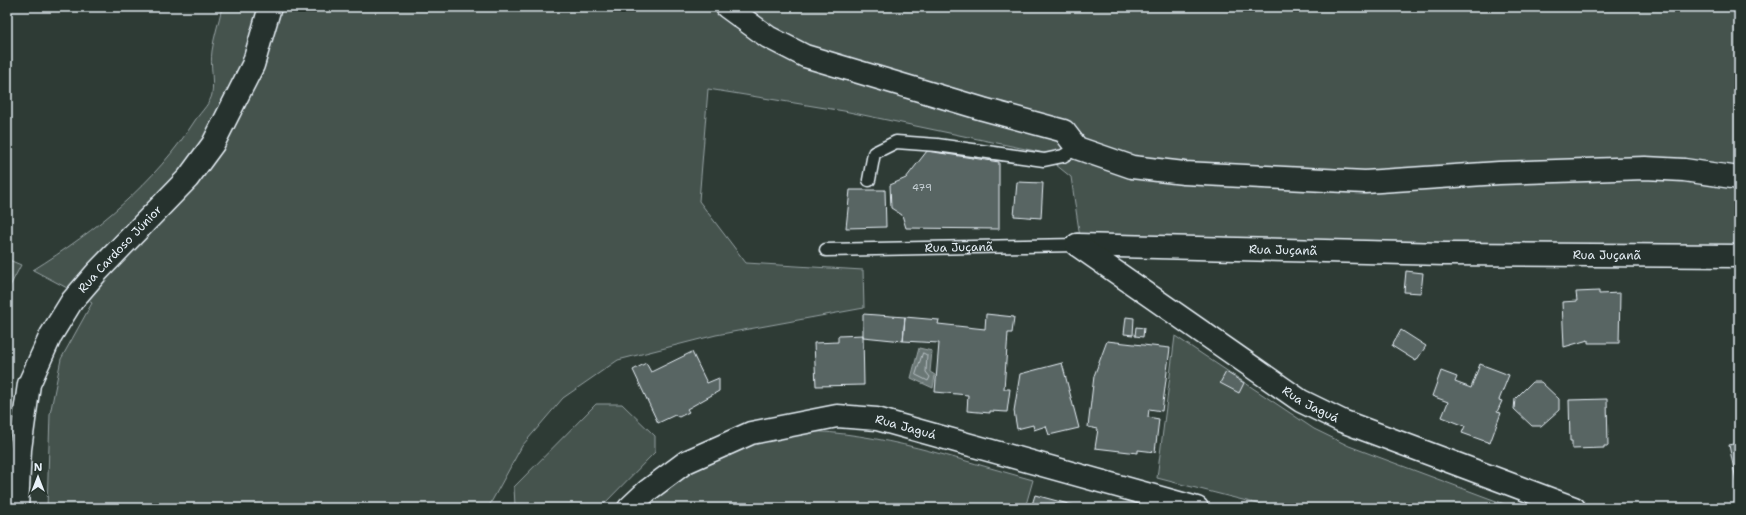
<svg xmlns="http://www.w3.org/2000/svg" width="1746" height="515" viewBox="0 0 1746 515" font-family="'Shantell Sans',sans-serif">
	<rect width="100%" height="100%" fill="#2e3b35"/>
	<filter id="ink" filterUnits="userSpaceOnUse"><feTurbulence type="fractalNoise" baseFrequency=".025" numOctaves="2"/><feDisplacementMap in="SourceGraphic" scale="8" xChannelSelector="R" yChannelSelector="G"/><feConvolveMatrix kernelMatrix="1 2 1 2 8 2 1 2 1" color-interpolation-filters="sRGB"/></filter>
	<g filter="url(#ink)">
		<!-- green -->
		<path fill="#45524e" stroke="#96a2a3" d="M 222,7 L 1739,7 L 1739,249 L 1080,237 L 1071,177 L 1040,152 L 844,111 L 708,89 L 699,201 L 746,263 L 863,270 L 864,308 L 716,335 L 618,360 L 563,398 L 522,446 L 488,508 L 47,508 L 50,414 L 61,359 L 92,303 L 69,289 L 33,270 C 96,231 155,183 196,119 C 201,112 211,102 212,94 C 214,80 210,65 212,51 C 214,36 219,22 222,7 Z
			M 7,259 L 21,265 L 7,292 Z
			M 1175,336 L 1314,429 L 1349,446 L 1515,508 L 1274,508 L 1157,478 Z
			M 596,404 L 622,404 L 655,436 L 655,452 L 600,508 L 517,508 L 515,506 L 514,487 Z
			M 801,431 C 880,432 956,459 1033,480 L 1025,508 L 645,508 C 671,482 701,460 735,446 C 756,438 780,436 801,431 Z"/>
		<!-- water -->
		<path fill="#6b7775" stroke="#9da8a9" d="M 919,348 L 932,351 L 930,372 L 935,375 L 933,388 L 911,378 Z"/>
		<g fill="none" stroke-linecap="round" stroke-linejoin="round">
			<!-- shore -->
			<path stroke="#b6c0c4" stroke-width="1" d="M 923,353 L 927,355 L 926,372 L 930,377 L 928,381 L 916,375 Z"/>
		</g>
		<!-- building -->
		<path fill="#596563" stroke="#e8f1f8" d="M 927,151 L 999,162 L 999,229 L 906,228 L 902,215 L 891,208 L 890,185 L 906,178 Z
			M 1017,182 L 1043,183 L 1041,218 L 1014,216 Z
			M 850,190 L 885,190 L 886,227 L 846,228 Z
			M 1406,271 L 1423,273 L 1421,293 L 1404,292 Z
			M 1599,291 L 1599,294 L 1620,293 L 1619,343 L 1588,343 L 1588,340 L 1564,347 L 1562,302 L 1577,301 L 1576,292 Z
			M 863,314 L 905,317 L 903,341 L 863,337 Z
			M 986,314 L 1014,317 L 1012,333 L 1008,333 L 1004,389 L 1010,389 L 1007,412 L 990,411 L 990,413 L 967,411 L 968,395 L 935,392 L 939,343 L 903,341 L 905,317 L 939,320 L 938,324 L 985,329 Z
			M 1126,317 L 1134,318 L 1133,335 L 1124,334 Z
			M 1136,327 L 1144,328 L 1143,337 L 1135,336 Z
			M 1401,330 L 1426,346 L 1416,361 L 1392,346 Z
			M 863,335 L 864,385 L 816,386 L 814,343 L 838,342 L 838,336 Z
			M 1107,341 L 1170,348 L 1162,411 L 1149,409 L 1148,417 L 1159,419 L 1155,452 L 1138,450 L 1138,453 L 1095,448 L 1098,429 L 1088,427 L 1094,376 Z
			M 692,352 L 707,383 L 719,378 L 719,391 L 687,409 L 689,412 L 679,417 L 675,415 L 658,423 L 633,370 L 646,363 L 651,372 Z
			M 1062,363 L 1079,428 L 1049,435 L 1046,426 L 1034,430 L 1033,425 L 1017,429 L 1014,411 L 1020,374 Z
			M 1480,364 L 1509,375 L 1499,400 L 1502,401 L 1497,412 L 1501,413 L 1490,443 L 1462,433 L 1465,426 L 1442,417 L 1448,402 L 1432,396 L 1441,371 L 1457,377 L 1455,382 L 1471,388 Z
			M 1226,372 L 1244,383 L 1239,393 L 1220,383 Z
			M 1532,382 L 1541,382 L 1559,399 L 1559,410 L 1541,426 L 1532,426 L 1514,409 L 1515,399 Z
			M 1607,399 L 1608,446 L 1604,446 L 1604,448 L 1572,449 L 1572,441 L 1570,441 L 1569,400 Z
			M 1739,443 L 1739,495 L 1729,445 Z
			M 1035,495 L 1083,508 L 1031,508 Z"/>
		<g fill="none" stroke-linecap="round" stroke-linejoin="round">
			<defs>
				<g id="service">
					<path d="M 869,180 L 874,153 L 896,142 L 937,145 L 1044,160 L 1063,156 L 1077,148"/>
					<path id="s1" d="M 826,250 L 1077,245"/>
				</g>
				<g id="minor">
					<path d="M 727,7 L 768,37 L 805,56 L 983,109 L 1064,131 L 1077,148 L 1132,167 L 1184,173 L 1365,182 L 1499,173 L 1645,168 L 1684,170 L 1739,178"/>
					<path id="s2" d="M 1077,245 L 1445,254 L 1739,256"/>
					<path id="s3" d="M 1077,245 L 1301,401 L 1342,421 L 1574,508"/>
					<path id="s4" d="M 17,508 L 20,449 L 29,384 L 51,335 L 72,301 L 97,272 L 188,178 L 213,144 L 253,65 L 270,7"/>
					<path id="s5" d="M 629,508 L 647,491 L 686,462 L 751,433 L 837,416 L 877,419 L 1197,508"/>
				</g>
			</defs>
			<!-- service casing -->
			<use href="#service" stroke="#e8f1f8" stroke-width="15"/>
			<!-- minor casing -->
			<use href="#minor" stroke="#e8f1f8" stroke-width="25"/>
			<!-- service -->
			<use href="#service" stroke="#26332d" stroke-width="12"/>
			<!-- minor -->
			<use href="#minor" stroke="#26332d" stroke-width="22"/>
		</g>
	</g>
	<g text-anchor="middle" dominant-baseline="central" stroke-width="4" stroke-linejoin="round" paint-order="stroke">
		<!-- number labels -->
		<g font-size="10" fill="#c4ced3">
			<text x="922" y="187">479</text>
		</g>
		<!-- street labels -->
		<g font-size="12" fill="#e8f1f8" stroke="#26332d">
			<text stroke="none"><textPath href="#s1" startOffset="133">Rua Juçanã</textPath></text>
			<text stroke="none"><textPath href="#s4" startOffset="289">Rua Cardoso Júnior</textPath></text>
			<text stroke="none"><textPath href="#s2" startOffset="206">Rua Juçanã</textPath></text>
			<text stroke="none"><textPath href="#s2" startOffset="530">Rua Juçanã</textPath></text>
			<text stroke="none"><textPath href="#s3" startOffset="283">Rua Jaguá</textPath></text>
			<text stroke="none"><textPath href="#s5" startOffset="302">Rua Jaguá</textPath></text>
		</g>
	</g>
	<!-- margin -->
	<rect width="1746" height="515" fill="none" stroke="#26332d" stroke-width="24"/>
	<rect x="12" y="12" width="1722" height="491" fill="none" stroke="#e8f1f8" stroke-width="1.5" filter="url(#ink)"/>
	<!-- north arrow -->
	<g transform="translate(38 477)" stroke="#26332d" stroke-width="3" paint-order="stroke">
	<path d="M0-3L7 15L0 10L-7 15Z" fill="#e8f1f8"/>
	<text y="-6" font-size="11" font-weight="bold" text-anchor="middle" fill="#e8f1f8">N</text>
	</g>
</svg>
